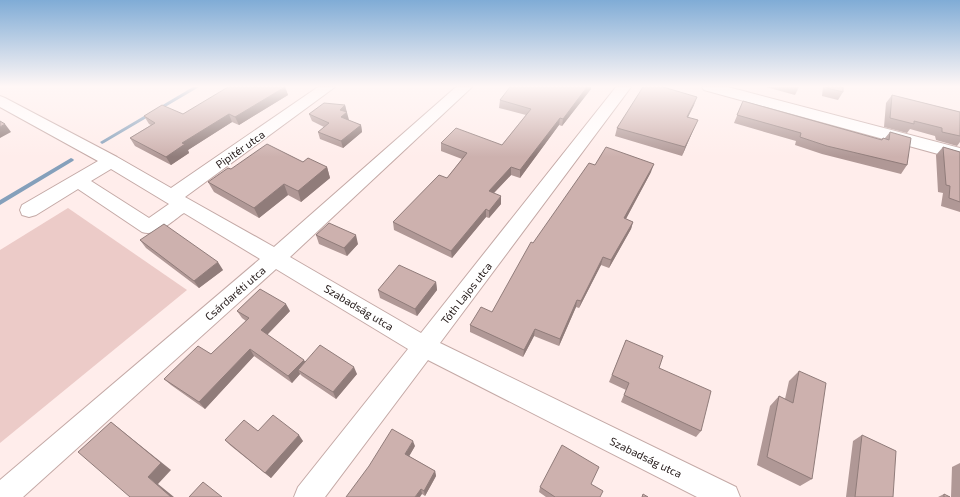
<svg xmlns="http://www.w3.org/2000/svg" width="960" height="497" viewBox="0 0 960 497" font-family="'Exo 2',sans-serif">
	<rect width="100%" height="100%" fill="#ffedeb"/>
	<!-- green -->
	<path fill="#eccbc8" d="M 68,208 L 187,290 L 0,443 L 0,250 Z"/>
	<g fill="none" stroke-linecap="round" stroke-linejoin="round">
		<!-- stream -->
		<path fill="#85a0bb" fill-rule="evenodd" d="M 193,87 L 199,87 L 104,143 L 102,144 L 100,142 Z
			M 71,158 L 73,159 L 74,160 L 73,161 L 0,205 L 0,200 Z"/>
		<defs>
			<path id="minor" d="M 318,87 L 335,87 L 185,197 L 274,247 L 456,87 L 472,87 L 290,257 L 421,333 L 616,87 L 631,87 L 440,343 L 736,487 L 740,497 L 697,497 L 428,360 L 325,497 L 294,497 L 298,487 L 408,349 L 276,269 L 23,497 L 0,497 L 0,480 L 260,259 L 184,213 C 172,221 157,237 142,232 L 78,189 L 36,215 L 29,217 L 22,215 L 20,210 L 22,205 L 98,161 L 0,107 L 0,96 L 5,98 L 117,157 L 171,188 ZM 111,169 L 169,204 L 149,218 L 91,181 Z
				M 702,87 L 728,87 L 960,148 L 960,160 L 704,90 Z"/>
		</defs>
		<!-- minor casing -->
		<use href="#minor" stroke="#c4a9a6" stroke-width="2"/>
		<!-- minor -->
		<use href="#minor" fill="#fff" fill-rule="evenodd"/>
	</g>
	<!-- wall -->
	<path fill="#b09896" d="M 285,87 L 288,95 L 239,125 L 232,122 L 188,150 L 189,153 L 171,165 L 135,146 L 130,138 L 151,125 L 149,124 L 144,116 L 183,114 Z
		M 766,87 L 799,87 L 795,95 Z
		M 823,87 L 843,87 L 843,92 L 838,100 L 822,96 Z
		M 591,89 L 562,126 L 559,125 L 520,178 L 511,175 L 494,193 L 501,204 L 489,218 L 486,217 L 452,258 L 394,230 L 393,222 L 447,178 L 462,159 L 441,151 L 441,143 L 502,145 L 526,115 L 499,108 L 500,100 Z
		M 892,95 L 960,112 L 960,142 L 957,146 L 936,140 L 935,136 L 910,129 L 907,133 L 884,127 L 886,103 Z
		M 743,101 L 881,140 L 883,138 L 885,138 L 890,132 L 907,165 L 901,174 L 822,154 L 795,145 L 796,141 L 734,123 Z
		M 345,105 L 348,120 L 361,125 L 362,132 L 343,148 L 320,139 L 318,132 L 324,127 L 312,121 L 309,114 Z
		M 694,105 L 688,117 L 694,128 L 682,156 L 615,136 L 617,128 Z
		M 943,147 L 960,152 L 960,212 L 941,206 L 943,193 L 938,192 L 936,155 Z
		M 303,162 L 327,167 L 330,178 L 301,202 L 288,195 L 259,218 L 214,192 L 208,182 L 231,169 Z
		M 651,172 L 626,219 L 633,222 L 631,229 L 609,268 L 601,265 L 579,308 L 576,307 L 559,346 L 534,336 L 523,357 L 470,332 L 470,325 L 492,312 L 533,243 Z
		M 316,235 L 358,244 L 347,256 L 319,244 Z
		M 140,240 L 223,270 L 199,288 L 146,248 Z
		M 436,282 L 437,290 L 417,316 L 380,298 L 378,290 Z
		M 237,311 L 290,311 L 267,335 L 305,362 L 357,374 L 336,399 L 302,376 L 300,374 L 292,383 L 254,356 L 205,409 L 171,385 L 164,379 L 211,354 L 246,321 L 242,318 Z
		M 626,340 L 659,368 L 701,431 L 696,437 L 621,402 L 626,390 L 609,382 Z
		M 799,371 L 812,479 L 800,486 L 757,465 L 770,406 L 779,396 L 785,399 L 789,381 Z
		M 258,431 L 303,441 L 271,478 L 231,446 L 225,440 Z
		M 862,435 L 893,497 L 846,497 L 853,441 Z
		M 415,446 L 409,456 L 435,471 L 436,476 L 425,496 L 422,494 L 346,497 Z
		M 960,463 L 960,497 L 951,497 L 952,467 Z
		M 591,484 L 600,497 L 546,497 L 539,492 L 540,487 Z
		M 944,494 L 950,497 L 938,497 Z"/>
	<!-- shaded-wall -->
	<path fill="#907c7a" d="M 285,87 L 288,95 L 239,125 L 235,117 Z
		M 587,87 L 591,87 L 591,89 L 562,126 L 563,119 Z
		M 697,97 L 694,105 L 684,125 L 687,117 Z
		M 345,105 L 349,120 L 343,124 L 340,110 Z
		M 229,114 L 232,122 L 188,150 L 189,153 L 171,165 L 166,157 L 182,143 Z
		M 560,118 L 559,125 L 520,178 L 520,170 Z
		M 698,120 L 694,128 L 682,156 L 685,147 Z
		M 5,124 L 11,132 L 0,138 L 0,127 Z
		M 361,125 L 362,132 L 343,148 L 341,141 Z
		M 654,164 L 651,172 L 622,226 L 624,218 Z
		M 327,167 L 330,178 L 301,202 L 298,191 Z
		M 511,167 L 511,175 L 489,198 L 489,191 Z
		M 284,184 L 288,195 L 259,218 L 254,208 Z
		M 501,196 L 501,204 L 489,218 L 489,211 Z
		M 486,209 L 486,217 L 452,258 L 451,251 Z
		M 633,222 L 631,229 L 609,268 L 611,260 Z
		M 356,235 L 358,244 L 347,256 L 344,248 Z
		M 603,257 L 601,265 L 579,308 L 581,301 Z
		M 218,262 L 223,270 L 199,288 L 194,281 Z
		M 436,282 L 437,290 L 417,316 L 415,309 Z
		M 577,300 L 576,307 L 559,346 L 560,339 Z
		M 286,304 L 290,311 L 265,337 L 261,330 Z
		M 535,329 L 534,336 L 523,357 L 524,350 Z
		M 250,349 L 254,356 L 205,409 L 199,402 Z
		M 304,360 L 308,366 L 298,370 L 300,374 L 292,383 L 288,376 Z
		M 354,367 L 357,374 L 336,399 L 333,392 Z
		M 111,422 L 171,470 L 158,484 L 174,497 L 171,497 L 148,477 Z
		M 299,435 L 303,441 L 271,478 L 265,473 Z
		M 413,441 L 415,446 L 407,460 L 405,454 Z
		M 435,471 L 436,476 L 425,496 L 424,491 Z
		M 421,489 L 422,494 L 420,497 L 415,497 Z"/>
	<!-- building -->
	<path fill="#cdb1ae" stroke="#907c7a" d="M 228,87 L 285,87 L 235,117 L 229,114 L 182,143 L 185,144 L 166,157 L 130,138 L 155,123 L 144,116 L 162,105 L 183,114 Z
		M 510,87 L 587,87 L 563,119 L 560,118 L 520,170 L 511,167 L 489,191 L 501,196 L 489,211 L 486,209 L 451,251 L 393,222 L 439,175 L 447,178 L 467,153 L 441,143 L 456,128 L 502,145 L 531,109 L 500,100 Z
		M 643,87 L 663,87 L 697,97 L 687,117 L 698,120 L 685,147 L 617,128 Z
		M 827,87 L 843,87 L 843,92 L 827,88 Z
		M 892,95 L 960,112 L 960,136 L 942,132 L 942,128 L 914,121 L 914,124 L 890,118 Z
		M 743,101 L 882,140 L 883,138 L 889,140 L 890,132 L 911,138 L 907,165 L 827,146 L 800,137 L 801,133 L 737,115 Z
		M 324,103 L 345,105 L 340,110 L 347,112 L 341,117 L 361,125 L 341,141 L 318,132 L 329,123 L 309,114 Z
		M 0,121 L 5,124 L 0,127 Z
		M 267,144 L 303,162 L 308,158 L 327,167 L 298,191 L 284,184 L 254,208 L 208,182 L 228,168 L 231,169 Z
		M 606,147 L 654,164 L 624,218 L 633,222 L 611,260 L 603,257 L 581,301 L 577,300 L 560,339 L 535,329 L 524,350 L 470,325 L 481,307 L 492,312 L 531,242 L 533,243 L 589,163 L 595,165 Z
		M 943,147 L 960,152 L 960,202 L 949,198 L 950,186 L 946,185 Z
		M 329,223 L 356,235 L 344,248 L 316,235 Z
		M 164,224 L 218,262 L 194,281 L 140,240 Z
		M 399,265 L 436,282 L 415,309 L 378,290 Z
		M 260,289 L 286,304 L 261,330 L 304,360 L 288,376 L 250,349 L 199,402 L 164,379 L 198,346 L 211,354 L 249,318 L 237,311 Z
		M 626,340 L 663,356 L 659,368 L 711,391 L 701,431 L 624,395 L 629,383 L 612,375 Z
		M 320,345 L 354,367 L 333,392 L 298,370 Z
		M 799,371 L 826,383 L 812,479 L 767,457 L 779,396 L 793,403 Z
		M 273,415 L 299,435 L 265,473 L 225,440 L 244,420 L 258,431 Z
		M 111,422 L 161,463 L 148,477 L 171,497 L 130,497 L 78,452 Z
		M 392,429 L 413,441 L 405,454 L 435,471 L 424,491 L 421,489 L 415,497 L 346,497 L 369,466 Z
		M 862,435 L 896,451 L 893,497 L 855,497 Z
		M 562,445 L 599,467 L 591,484 L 603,491 L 600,497 L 555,497 L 540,487 Z
		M 203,482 L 222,497 L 189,497 Z
		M 643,494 L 648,497 L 642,497 Z
		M 944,494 L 950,497 L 944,497 Z"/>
	<!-- sky -->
	<linearGradient id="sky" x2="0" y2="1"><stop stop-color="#80acd6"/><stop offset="0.55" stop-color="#fff7f6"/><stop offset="1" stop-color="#fff7f6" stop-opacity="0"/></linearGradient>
	<rect width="960" height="157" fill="url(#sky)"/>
	<g text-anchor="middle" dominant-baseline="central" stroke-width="3" stroke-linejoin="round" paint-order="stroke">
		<!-- street labels -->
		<g font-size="11" fill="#241a19" stroke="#fff">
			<text transform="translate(240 149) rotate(-35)">Pipitér utca</text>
			<text transform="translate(235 293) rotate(-41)">Csárdaréti utca</text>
			<text transform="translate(466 293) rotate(-52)">Tóth Lajos utca</text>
			<text transform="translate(359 307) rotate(31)">Szabadság utca</text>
			<text transform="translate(646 457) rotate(26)">Szabadság utca</text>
		</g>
	</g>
</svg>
